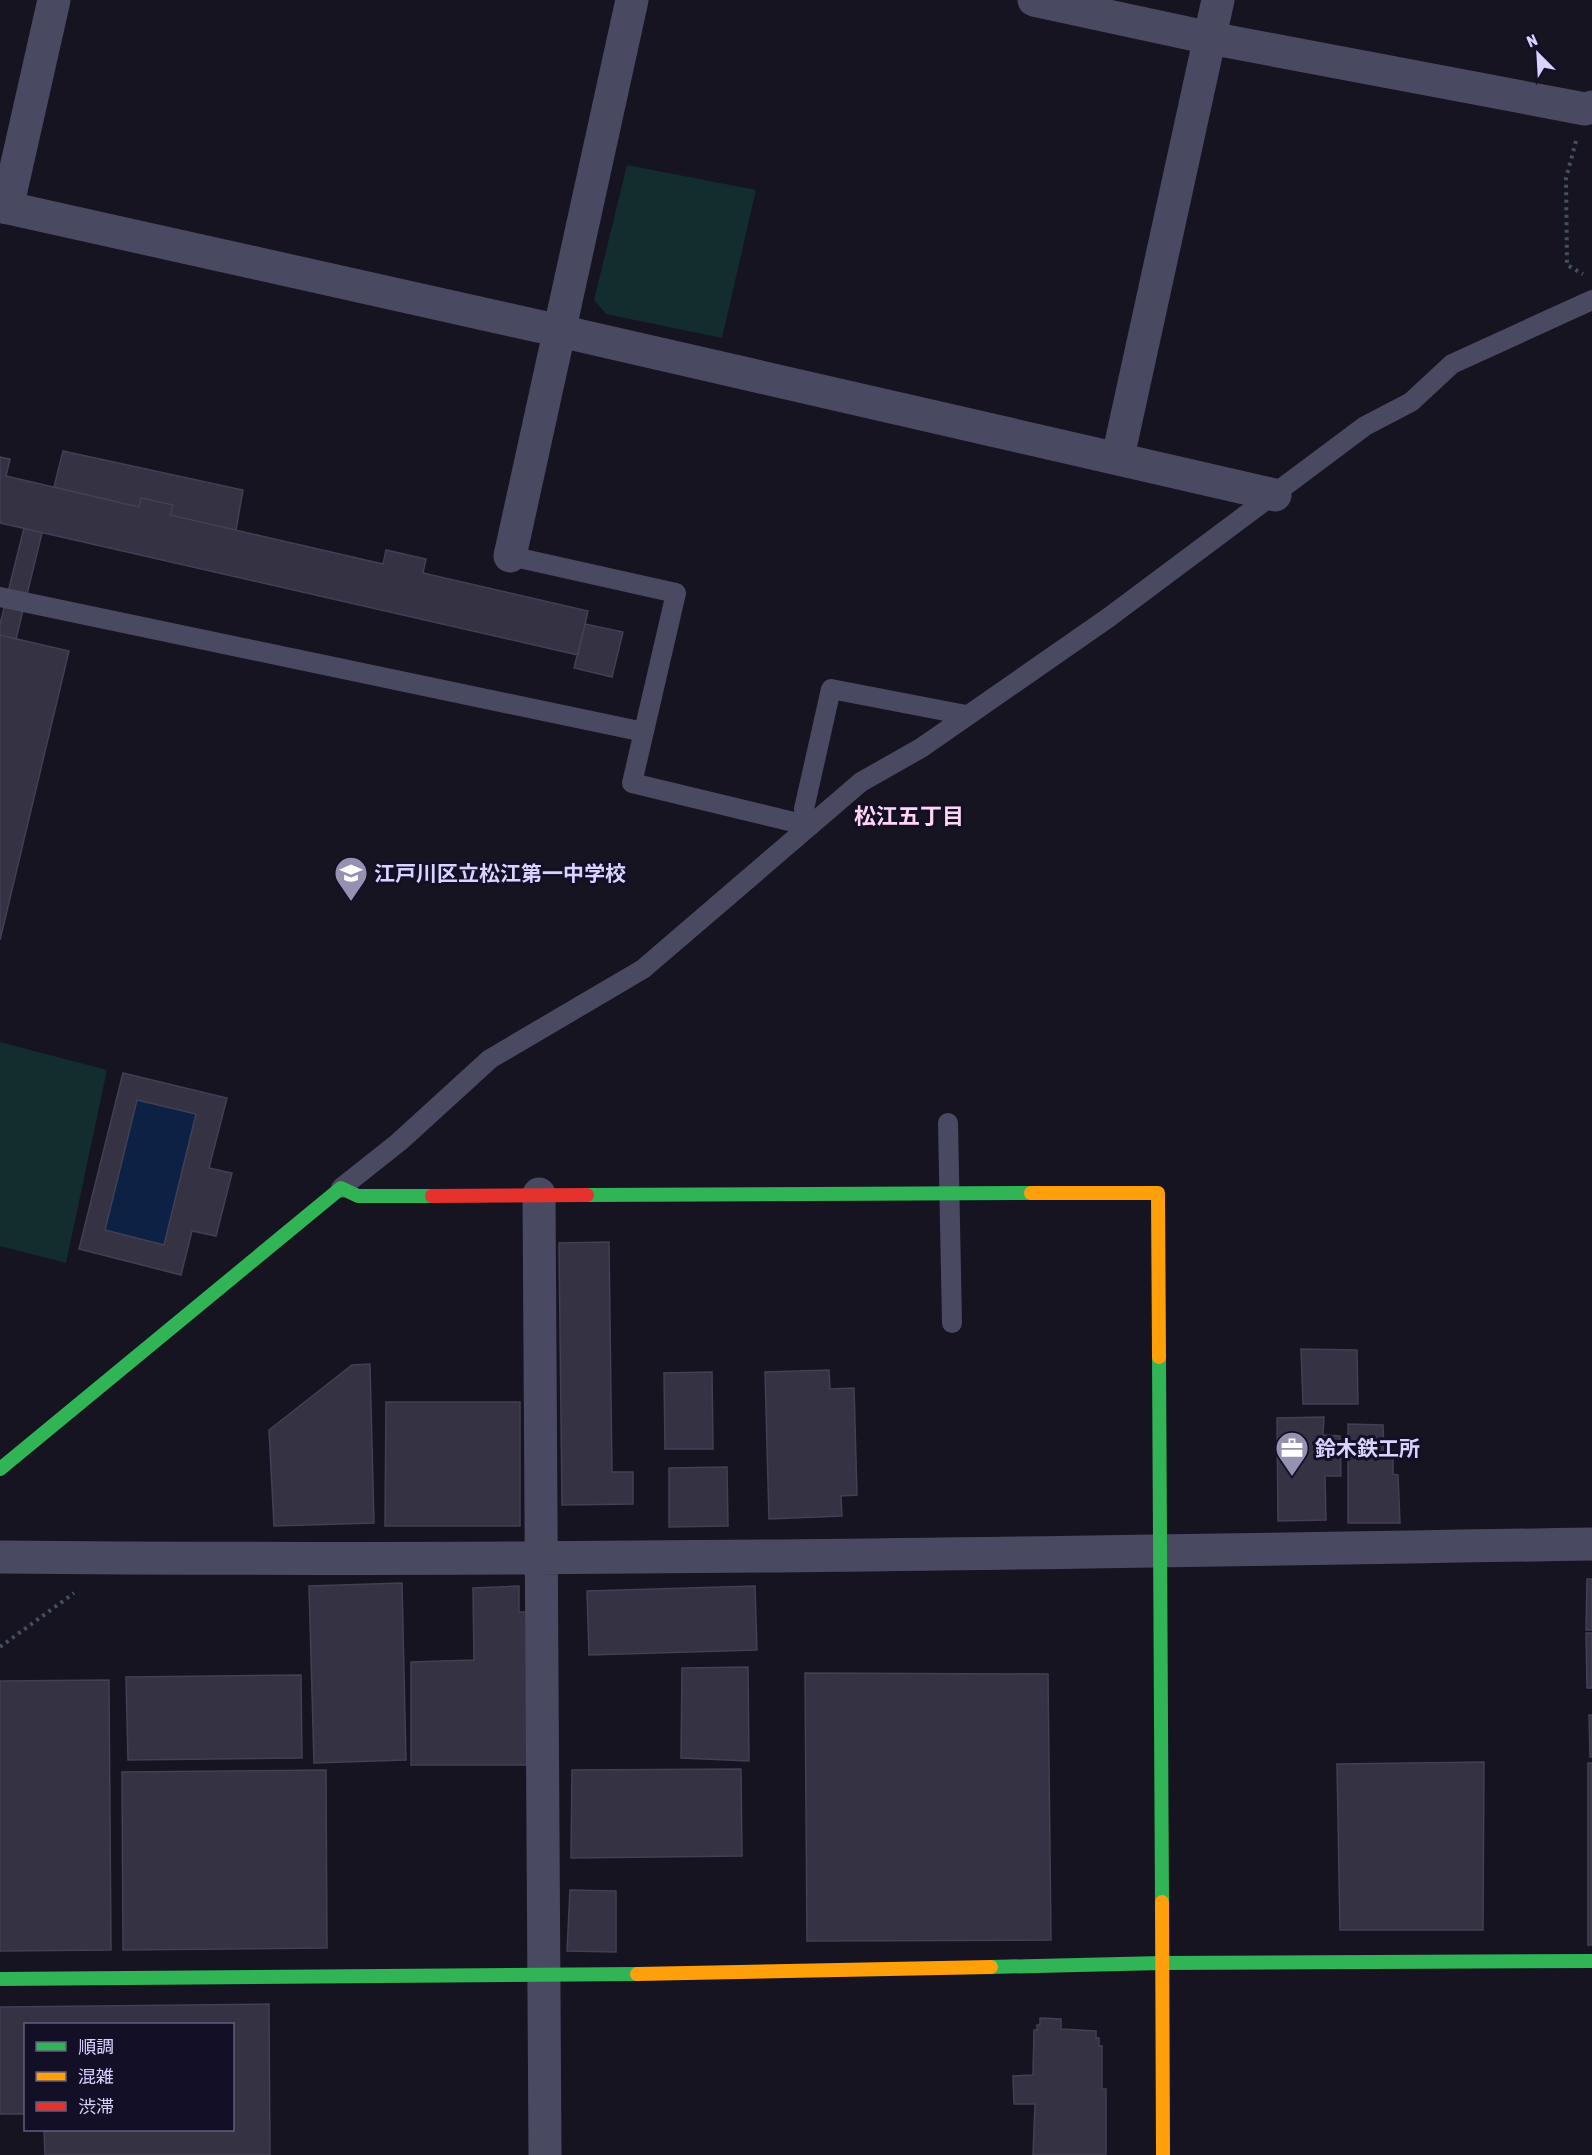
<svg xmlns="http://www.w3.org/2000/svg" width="1592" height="2155" viewBox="0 0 1592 2155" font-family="'Asap Condensed','Noto Sans JP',sans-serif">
	<rect width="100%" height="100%" fill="#161421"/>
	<!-- green -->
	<path fill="#132c2d" d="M 627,165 L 756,190 L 722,338 L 606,314 L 594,300 Z
		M 0,1042 L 107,1070 L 66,1263 L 0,1246 Z"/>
	<!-- water -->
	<path fill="#0d2144" d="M 137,1100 L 196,1114 L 164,1245 L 105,1230 Z"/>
	<!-- building -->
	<path fill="#343243" stroke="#433f54" stroke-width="1.5" fill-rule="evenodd" d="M 63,451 L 243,490 L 236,530 L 170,515 L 173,505 L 141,498 L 139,507 L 54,487 Z
		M 0,457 L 10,459 L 6,476 L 139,507 L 141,498 L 173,505 L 170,515 L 383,564 L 386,550 L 426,559 L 423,573 L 588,611 L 578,655 L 0,523 Z
		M 24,528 L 42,533 L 16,639 L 0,635 L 0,624 Z
		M 585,624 L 623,632 L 612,677 L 574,668 Z
		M 0,635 L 69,651 L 0,940 Z
		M 123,1073 L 227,1098 L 209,1168 L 232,1173 L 216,1236 L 192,1231 L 181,1275 L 79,1249 ZM 137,1100 L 196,1114 L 164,1245 L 105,1230 Z
		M 609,1242 L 612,1472 L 633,1472 L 633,1504 L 562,1505 L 559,1243 Z
		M 1301,1349 L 1357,1350 L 1358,1404 L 1303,1404 Z
		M 370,1364 L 374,1523 L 274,1526 L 269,1430 L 352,1365 Z
		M 829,1370 L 830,1389 L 854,1388 L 857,1495 L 841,1496 L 842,1516 L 769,1519 L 765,1372 Z
		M 712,1372 L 713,1449 L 665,1449 L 664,1373 Z
		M 386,1402 L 520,1402 L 520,1526 L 385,1526 Z
		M 1324,1417 L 1323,1435 L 1340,1436 L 1341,1476 L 1325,1476 L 1326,1520 L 1278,1521 L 1277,1418 Z
		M 1348,1424 L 1383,1425 L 1384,1451 L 1393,1451 L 1393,1474 L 1398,1475 L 1400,1523 L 1348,1523 Z
		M 727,1467 L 728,1526 L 669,1527 L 669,1468 Z
		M 1587,1579 L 1592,1579 L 1592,1630 L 1586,1630 Z
		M 402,1583 L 406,1760 L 314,1763 L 309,1586 Z
		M 519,1586 L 519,1612 L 528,1612 L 531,1765 L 411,1765 L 411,1662 L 474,1660 L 473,1588 Z
		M 755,1586 L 757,1650 L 589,1655 L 587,1591 Z
		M 1586,1633 L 1592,1633 L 1592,1688 L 1587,1688 Z
		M 748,1667 L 749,1761 L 681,1758 L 682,1668 Z
		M 805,1673 L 1048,1674 L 1051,1940 L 807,1941 Z
		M 301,1675 L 302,1758 L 128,1760 L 126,1677 Z
		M 109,1680 L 111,1950 L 0,1951 L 0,1681 Z
		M 1589,1715 L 1592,1715 L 1592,1757 L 1590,1757 Z
		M 1484,1762 L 1483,1930 L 1340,1930 L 1337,1764 Z
		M 1588,1763 L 1592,1763 L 1592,1945 L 1588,1945 Z
		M 741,1769 L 742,1856 L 571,1858 L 572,1770 Z
		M 326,1770 L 327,1948 L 123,1950 L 122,1772 Z
		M 570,1890 L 616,1891 L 616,1952 L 567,1951 Z
		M 269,2004 L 270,2155 L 45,2155 L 44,2130 L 232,2130 L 232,2024 L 26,2024 L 26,2114 L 0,2114 L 0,2007 Z
		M 1040,2018 L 1061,2019 L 1061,2029 L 1096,2031 L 1096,2038 L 1099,2038 L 1099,2046 L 1102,2046 L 1102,2089 L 1106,2089 L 1106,2155 L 1033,2155 L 1035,2104 L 1014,2104 L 1013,2076 L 1033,2075 L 1034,2030 L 1037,2030 L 1037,2025 L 1040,2025 Z"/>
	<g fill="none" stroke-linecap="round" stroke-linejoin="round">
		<!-- path -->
		<path stroke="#44505f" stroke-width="4" stroke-dasharray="3 4.5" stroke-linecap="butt" d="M 1576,141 L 1566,178 L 1567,265 L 1583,274
			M 0,1647 L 74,1593"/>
		<!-- lane -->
		<path stroke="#4a4962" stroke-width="20" d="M 510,556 L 676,593 L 632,783 L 810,826
			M 0,597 L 644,732
			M 810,826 L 804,809 L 831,689 L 966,715
			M 948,1123 L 952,1323
			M 341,1188 L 399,1142 L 490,1059 L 643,969 L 861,782 L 921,748 L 1108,618 L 1365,426 L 1411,402 L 1452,364 L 1592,300"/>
		<!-- street -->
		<path stroke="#4a4962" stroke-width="33" d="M 1034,0 L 1210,38 L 1585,109 L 1592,107
			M 0,206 L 560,331 L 1275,495
			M 7,208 L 54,0
			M 1118,457 L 1218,0
			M 510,556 L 632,0
			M 539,1194 L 545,2155
			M 0,1557 C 531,1562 1062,1553 1592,1544"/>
		<!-- fast -->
		<path stroke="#30b455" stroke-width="14" d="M 587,1195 L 1031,1193
			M 1159,1357 L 1162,1902
			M 0,1469 L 341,1188 L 358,1196 L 432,1196
			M 991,1967 L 1162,1963 L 1592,1961
			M 0,1979 L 637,1974"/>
		<!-- slow -->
		<path stroke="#ff9f0a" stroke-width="14" d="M 1031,1193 L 1158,1193 L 1159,1357
			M 1162,1902 L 1163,2155
			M 637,1974 L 991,1967"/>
		<!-- jam -->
		<path stroke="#e5322d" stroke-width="14" d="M 432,1196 L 587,1195"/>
	</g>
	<!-- icons -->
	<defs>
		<symbol id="school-pin" viewBox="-11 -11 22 30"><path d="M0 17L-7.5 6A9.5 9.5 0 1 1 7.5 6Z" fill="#9591b1" stroke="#130f26"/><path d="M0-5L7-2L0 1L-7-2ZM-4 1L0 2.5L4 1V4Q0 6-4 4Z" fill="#fff"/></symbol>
		<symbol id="office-pin" viewBox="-11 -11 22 30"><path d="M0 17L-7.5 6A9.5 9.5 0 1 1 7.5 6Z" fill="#9591b1" stroke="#130f26"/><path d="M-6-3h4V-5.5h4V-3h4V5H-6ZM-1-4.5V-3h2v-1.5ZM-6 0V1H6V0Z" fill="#fff"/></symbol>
	</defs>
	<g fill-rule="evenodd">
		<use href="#school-pin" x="332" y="854" width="38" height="52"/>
		<use href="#office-pin" x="1273" y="1429" width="38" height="52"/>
	</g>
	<g text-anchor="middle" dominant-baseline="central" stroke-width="6" stroke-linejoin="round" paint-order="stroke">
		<!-- poi labels -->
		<g font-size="21" font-weight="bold" fill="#d9d4ff" stroke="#130f26" text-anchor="start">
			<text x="374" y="873">江戸川区立松江第一中学校</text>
			<text x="1315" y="1448">鈴木鉄工所</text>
		</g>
		<!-- neighbourhood labels -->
		<g font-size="22" font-weight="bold" fill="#ffd6f0" stroke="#130f26">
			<text x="909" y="816">松江五丁目</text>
		</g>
	</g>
	<!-- legend -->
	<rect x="24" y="2023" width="210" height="108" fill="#130f26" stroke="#625e7d" stroke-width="1.5"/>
	<rect x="36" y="2042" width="30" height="9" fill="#30b455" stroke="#625e7d" stroke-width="1.5"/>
	<text x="78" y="2053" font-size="18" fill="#d9d4ff">順調</text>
	<rect x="36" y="2072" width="30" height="9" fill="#ff9f0a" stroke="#625e7d" stroke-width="1.5"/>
	<text x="78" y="2083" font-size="18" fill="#d9d4ff">混雑</text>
	<rect x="36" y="2102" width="30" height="9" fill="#e5322d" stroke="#625e7d" stroke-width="1.5"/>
	<text x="78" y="2113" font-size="18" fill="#d9d4ff">渋滞</text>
	<!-- north arrow -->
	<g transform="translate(1538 54) rotate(336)" stroke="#130f26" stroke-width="4.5" paint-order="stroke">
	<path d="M0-4.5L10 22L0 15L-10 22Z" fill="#d9d4ff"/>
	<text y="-9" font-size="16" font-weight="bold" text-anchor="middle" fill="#d9d4ff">N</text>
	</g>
</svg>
